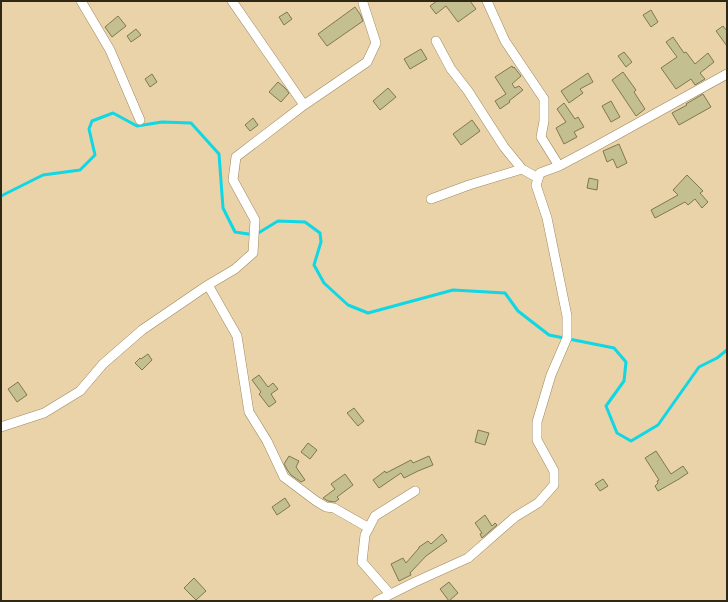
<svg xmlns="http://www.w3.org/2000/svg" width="728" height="602" viewBox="0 0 728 602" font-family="'Space Grotesk',sans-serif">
	<rect width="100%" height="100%" fill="#ead3a8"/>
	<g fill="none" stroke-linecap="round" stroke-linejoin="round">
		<!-- stream -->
		<path stroke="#0fd7e5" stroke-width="3" d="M 1,196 L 43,175 L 80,170 L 95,155 L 89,129 L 92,121 L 113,113 L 137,126 L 162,122 L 191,123 L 219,154 L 223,208 L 235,232 L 255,235 L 278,221 L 305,222 L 320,233 L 321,242 L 314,265 L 324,283 L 348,305 L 368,313 L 453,290 L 505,293 L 518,311 L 549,335 L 614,348 L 626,362 L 624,381 L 606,406 L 617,433 L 631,441 L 658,425 L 699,367 L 717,358 L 727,350"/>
	</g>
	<!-- building -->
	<path fill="#c4bf91" stroke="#7e794d" d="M 437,1 L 470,1 L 476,9 L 458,22 L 446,6 L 436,14 L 430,6 Z
		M 355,7 L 360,14 L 363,21 L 327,46 L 318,34 Z
		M 651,10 L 658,22 L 651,27 L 643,15 Z
		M 287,12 L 292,19 L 284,25 L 279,17 Z
		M 118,16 L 126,26 L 112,37 L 105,27 Z
		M 723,26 L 727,31 L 727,46 L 716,31 Z
		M 136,29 L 141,35 L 131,42 L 127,36 Z
		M 673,37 L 684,53 L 686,52 L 695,64 L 708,53 L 714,62 L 700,73 L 705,79 L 695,85 L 691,79 L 676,89 L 661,68 L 677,57 L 666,42 Z
		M 421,49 L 427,59 L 410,69 L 404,59 Z
		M 624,52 L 632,62 L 626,67 L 618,56 Z
		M 512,66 L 513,68 L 514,67 L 521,76 L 512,84 L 515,88 L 519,86 L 523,90 L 509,101 L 510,102 L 500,109 L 495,101 L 506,94 L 495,77 Z
		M 623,72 L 636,90 L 634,92 L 645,109 L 636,116 L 612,80 Z
		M 588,73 L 593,82 L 580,89 L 583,93 L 569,103 L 561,91 Z
		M 152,74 L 157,82 L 150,87 L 145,79 Z
		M 278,82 L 285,88 L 289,93 L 281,102 L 269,92 Z
		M 388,88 L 396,97 L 380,110 L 373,101 Z
		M 703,94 L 711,107 L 679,125 L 672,113 L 687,105 L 686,104 Z
		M 611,101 L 620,117 L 611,122 L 602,106 Z
		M 564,103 L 575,119 L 578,117 L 584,127 L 574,132 L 577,137 L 564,144 L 556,128 L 566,122 L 557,109 Z
		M 253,118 L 258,125 L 250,131 L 245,125 Z
		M 472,120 L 480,131 L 461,145 L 453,134 Z
		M 619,144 L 627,163 L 617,168 L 613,159 L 607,162 L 603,151 Z
		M 687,175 L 703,191 L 700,193 L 708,202 L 702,208 L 695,199 L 688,205 L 685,202 L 655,218 L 651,210 L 678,195 L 673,190 Z
		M 589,178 L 598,180 L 597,190 L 587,188 Z
		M 148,354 L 152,360 L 142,370 L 135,363 L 140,358 L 141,359 Z
		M 259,375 L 268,387 L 273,383 L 278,389 L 271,394 L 276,402 L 269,407 L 259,394 L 261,392 L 252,380 Z
		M 18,382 L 27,395 L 17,402 L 8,389 Z
		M 354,408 L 364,421 L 358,426 L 347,413 Z
		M 478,430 L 489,433 L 485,445 L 475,442 Z
		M 308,443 L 317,450 L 310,459 L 301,452 Z
		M 656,451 L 671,474 L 683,466 L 688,473 L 679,479 L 658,491 L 655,486 L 658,483 L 657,481 L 659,480 L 645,458 Z
		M 289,456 L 299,461 L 296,467 L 305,480 L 301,482 L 291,475 L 288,471 L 284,464 Z
		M 429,456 L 433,465 L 418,471 L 404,478 L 401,473 L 379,488 L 373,480 L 385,471 L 386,473 L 411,460 L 413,463 Z
		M 345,474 L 353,485 L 337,497 L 339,499 L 335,502 L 328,501 L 323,498 L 335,489 L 331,484 Z
		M 603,479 L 608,486 L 600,491 L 595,484 Z
		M 285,498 L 290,506 L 277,515 L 272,507 Z
		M 485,515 L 492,526 L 495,523 L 497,525 L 482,538 L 480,534 L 482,533 L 475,523 Z
		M 442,534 L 447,541 L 426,556 L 410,573 L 411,575 L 399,581 L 391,564 L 403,558 L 406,563 L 419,548 L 419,547 L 428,541 L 431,544 Z
		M 194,578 L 206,591 L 196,600 L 184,588 Z
		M 449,582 L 458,593 L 449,601 L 440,589 Z"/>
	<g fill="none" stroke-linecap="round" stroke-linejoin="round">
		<defs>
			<path id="minor" d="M 81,1 L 110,50 L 140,120
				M 232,1 L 304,105
				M 487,1 L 505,41 L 544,99 L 544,121 L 541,137 L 559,166
				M 436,41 L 451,69 L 468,91 L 504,147 L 522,169 L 538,178
				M 431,199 L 469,185 L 522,169
				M 208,285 L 237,336 L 249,412 L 267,441 L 284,477 L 316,501 L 326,507 L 334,508 L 369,528
				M 1,427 L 44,413 L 80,391 L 103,364 L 142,330 L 208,285 L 235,269 L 253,253 L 255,220 L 233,180 L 236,157 L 304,105 L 367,62 L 376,43 L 363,3 L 363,1
				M 390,594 L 362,562 L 365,535 L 375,516 L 415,491
				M 377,601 L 415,582 L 468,558 L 515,517 L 538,503 L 554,485 L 554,471 L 537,440 L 537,422 L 551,375 L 567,338 L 567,316 L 547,218 L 536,185 L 540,173 L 559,166 L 591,149 L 727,74"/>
		</defs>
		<!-- minor casing -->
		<use href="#minor" stroke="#9d885f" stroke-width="10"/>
		<!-- minor -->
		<use href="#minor" stroke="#fff" stroke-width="9"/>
	</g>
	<!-- border -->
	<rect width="728" height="602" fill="none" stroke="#302817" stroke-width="4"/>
</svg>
